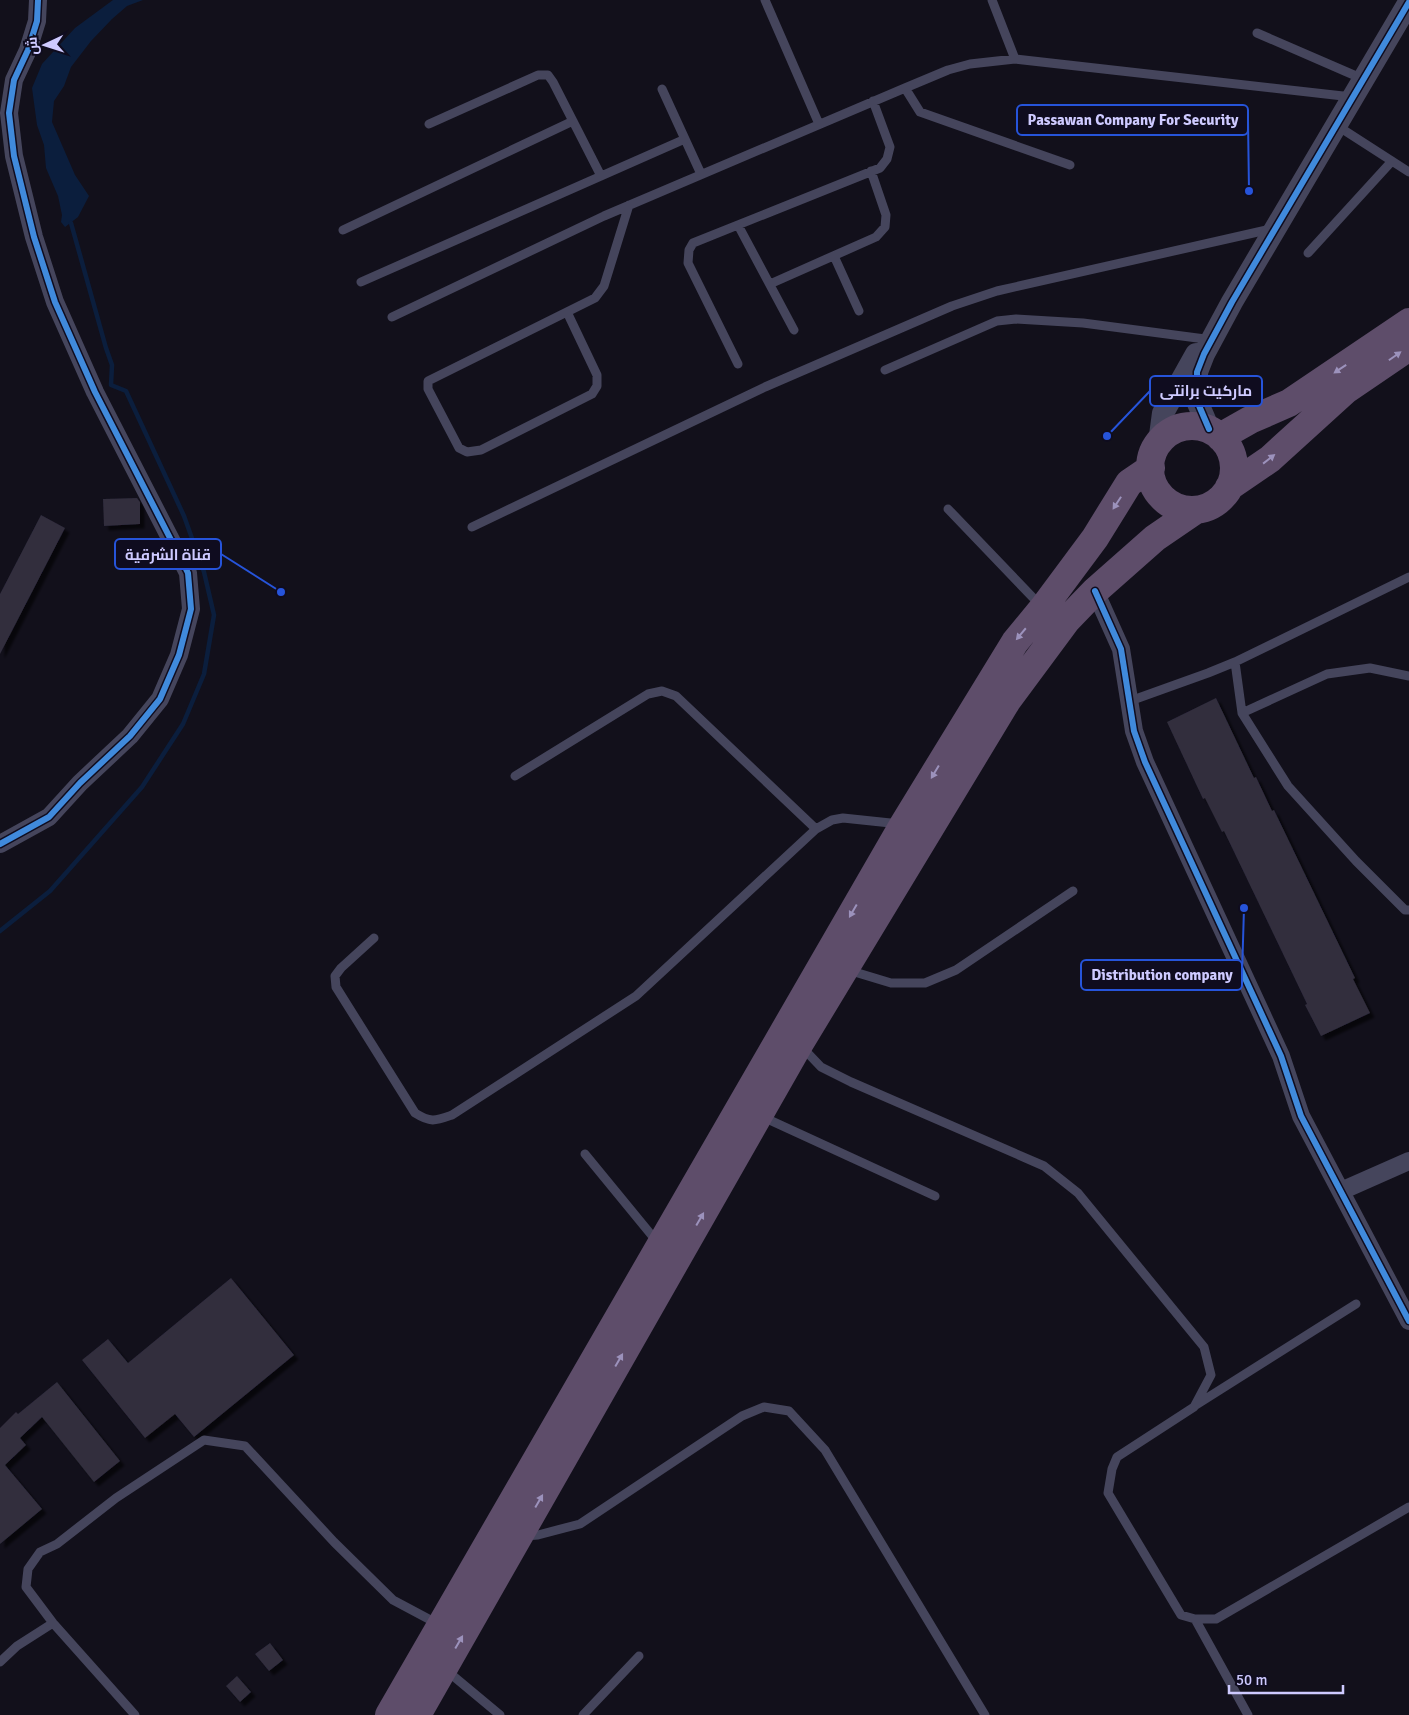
<svg xmlns="http://www.w3.org/2000/svg" width="1409" height="1715" viewBox="0 0 1409 1715" font-family="Signika,Cairo,sans-serif">
	<defs>
		<filter id="shadow"><feDropShadow dx="4.5" dy="4.5" stdDeviation="1" flood-color="#0009"/></filter>
	</defs>
	<rect width="100%" height="100%" fill="#12101b"/>
	<!-- water -->
	<path fill="#0b1e3d" d="M 113,0 L 143,0 L 127,6 L 112,19 L 91,41 L 71,67 L 64,86 L 54,101 L 52,122 L 75,175 L 89,196 L 78,217 L 65,227 L 61,222 L 62,215 L 58,196 L 46,168 L 44,145 L 37,125 L 32,88 L 42,64 L 75,28 Z"/>
	<g fill="none" stroke-linecap="round" stroke-linejoin="round">
		<!-- stream -->
		<path stroke="#0b1e3d" stroke-width="4.5" d="M 0,931 L 50,891 L 142,787 L 183,724 L 204,674 L 214,615 L 204,572 L 184,516 L 126,391 L 111,385 L 112,365 L 106,348 L 71,223"/>
	</g>
	<!-- building -->
	<path fill="#302d3e" filter="url(#shadow)" d="M 137,498 L 140,502 L 140,524 L 104,526 L 103,499 Z
		M 41,515 L 65,528 L 0,654 L 0,594 Z
		M 1216,698 L 1254,778 L 1256,777 L 1272,811 L 1274,810 L 1355,978 L 1353,979 L 1370,1013 L 1321,1036 L 1305,1005 L 1307,1004 L 1224,831 L 1222,832 L 1205,798 L 1203,799 L 1167,722 Z
		M 231,1278 L 294,1355 L 194,1437 L 175,1414 L 145,1438 L 82,1360 L 108,1339 L 128,1363 Z
		M 57,1382 L 120,1461 L 94,1482 L 42,1417 L 20,1438 L 26,1445 L 5,1465 L 42,1509 L 0,1544 L 0,1428 L 16,1412 L 18,1414 Z
		M 270,1643 L 283,1660 L 269,1671 L 255,1654 Z
		M 237,1676 L 251,1692 L 240,1702 L 226,1686 Z"/>
	<g fill="none" stroke-linecap="round" stroke-linejoin="round">
		<!-- service -->
		<path stroke="#45455c" stroke-width="9" d="M 765,0 L 819,124
			M 992,0 L 1015,59
			M 1257,33 L 1363,79
			M 905,88 L 920,112 L 1070,165
			M 662,89 L 701,174
			M 429,124 L 538,75 L 548,75 L 553,82 L 601,176
			M 1336,125 L 1409,172
			M 738,225 L 794,330
			M 343,230 L 573,121
			M 1308,253 L 1392,161
			M 834,256 L 859,311
			M 361,282 L 685,139
			M 770,284 L 876,237 L 885,227 L 886,215 L 871,171
			M 567,312 L 597,375 L 597,386 L 592,394 L 481,450 L 467,452 L 459,448 L 428,389 L 428,381 L 595,298 L 604,286 L 629,205
			M 392,317 L 604,216 L 905,88 L 948,70 L 970,64 L 1015,59 L 1352,97
			M 738,364 L 688,263 L 689,250 L 693,243 L 880,168 L 887,159 L 890,147 L 873,101
			M 885,370 L 997,321 L 1016,319 L 1083,323 L 1205,339
			M 948,509 L 1041,606
			M 472,527 L 765,387 L 952,306 L 997,291 L 1271,229
			M 1235,662 L 1242,713 L 1288,786 L 1356,861 L 1405,910 L 1409,910
			M 1130,701 L 1208,673 L 1235,662 L 1409,577
			M 1242,713 L 1327,674 L 1370,668 L 1409,676
			M 515,776 L 648,694 L 662,691 L 676,696 L 816,829
			M 374,938 L 341,968 L 335,976 L 336,987 L 415,1113 C 431,1123 435,1121 452,1115 L 636,996 L 816,829 L 832,820 L 843,818 L 900,824
			M 848,970 L 891,983 L 925,983 L 956,970 L 1073,891
			M 801,1046 L 821,1067 L 851,1082 L 1044,1166 L 1078,1193 L 1204,1347 L 1211,1375 L 1194,1407 L 1117,1457 L 1112,1469 L 1108,1493 L 1181,1615 L 1195,1619 L 1216,1619 L 1409,1507
			M 761,1116 L 935,1196
			M 585,1154 L 658,1243
			M 1196,1405 L 1356,1304
			M 525,1536 L 538,1535 L 580,1524 L 742,1416 L 764,1407 L 789,1411 L 825,1450 L 985,1715
			M 1195,1619 L 1248,1715
			M 0,1662 L 17,1646 L 53,1623
			M 446,1670 L 500,1715
			M 135,1715 L 53,1623 L 26,1587 L 28,1569 L 40,1552 L 57,1544 L 116,1498 L 204,1440 L 245,1446 L 334,1542 L 393,1600 L 438,1624
			M 583,1715 L 639,1656"/>
		<!-- minor -->
		<path stroke="#45455c" stroke-width="18" d="M 1095,591 L 1121,649 L 1134,731 L 1145,762 L 1281,1056 L 1301,1116 L 1409,1321
			M 0,844 L 49,817 L 80,783 L 130,736 L 160,699 L 179,655 L 191,609 L 188,573 L 95,392 L 55,302 L 34,237 L 14,156 L 9,113 L 14,80 L 28,50 L 37,21 L 38,0
			M 1341,1191 L 1409,1161"/>
		<!-- tertiary -->
		<path stroke="#45455c" stroke-width="22" d="M 1209,429 L 1197,401 L 1197,372 L 1204,354 L 1232,302 L 1409,2
			M 1159,443 L 1163,413 L 1196,354"/>
		<!-- trunk -->
		<path stroke="#5e4d6a" stroke-width="28" d="M1150 468a42 42 0 1 1 84 0a42 42 0 1 1-84 0Z
			M 1220,437 L 1250,420 L 1289,403 L 1409,322
			M 1229,487 L 1270,459 L 1346,390 L 1409,347
			M 389,1715 L 903,825 L 1015,642 L 1043,608 L 1095,538 L 1129,483 L 1151,468
			M 417,1715 L 800,1043 L 1007,701 L 1067,620 L 1095,591 L 1155,538 L 1196,510"/>
		<defs>
			<path id="cycleway" d="M 1209,429 L 1197,401 L 1197,372 L 1204,354 L 1232,302 L 1409,2
				M 1095,591 L 1121,649 L 1134,731 L 1145,762 L 1281,1056 L 1301,1116 L 1409,1321
				M 0,844 L 49,817 L 80,783 L 130,736 L 160,699 L 179,655 L 191,609 L 188,573 L 95,392 L 55,302 L 34,237 L 14,156 L 9,113 L 14,80 L 28,50 L 37,21 L 38,0"/>
		</defs>
		<!-- cycleway casing -->
		<use href="#cycleway" stroke="#0f0c1f" stroke-width="9"/>
		<!-- cycleway -->
		<use href="#cycleway" stroke="#408adc" stroke-width="6"/>
	</g>
	<!-- one-way arrows -->
	<defs><path id="oneway-solid" d="M-6-.8H1V-3.2L6.5 0L1 3.2V.8H-6Z" transform="scale(1.25)"/></defs>
	<g fill="#9c92bc">
		<use href="#oneway-solid" transform="translate(1395 356) rotate(-35)"/>
		<use href="#oneway-solid" transform="translate(1340 369) rotate(146)"/>
		<use href="#oneway-solid" transform="translate(1269 459) rotate(-38)"/>
		<use href="#oneway-solid" transform="translate(1117 503) rotate(123)"/>
		<use href="#oneway-solid" transform="translate(1021 634) rotate(130)"/>
		<use href="#oneway-solid" transform="translate(935 772) rotate(121)"/>
		<use href="#oneway-solid" transform="translate(853 911) rotate(120)"/>
		<use href="#oneway-solid" transform="translate(700 1219) rotate(-60)"/>
		<use href="#oneway-solid" transform="translate(619 1360) rotate(-60)"/>
		<use href="#oneway-solid" transform="translate(539 1501) rotate(-60)"/>
		<use href="#oneway-solid" transform="translate(459 1642) rotate(-60)"/>
	</g>
	<!-- callouts -->
	<path fill="none" stroke="#2654da" stroke-width="2" d="M1249 191L1248 120M1107 436L1150 391M281 592L221 554M1244 908L1242 975"/>
	<g fill="#2654da" stroke="#0f0c1f" stroke-width="2">
		<circle cx="1249" cy="191" r="5"/>
		<circle cx="1107" cy="436" r="5"/>
		<circle cx="281" cy="592" r="5"/>
		<circle cx="1244" cy="908" r="5"/>
	</g>
	<g fill="#0f0c1f" stroke="#2654da" stroke-width="2">
		<rect x="1017" y="105" width="231" height="30" rx="5"/>
		<rect x="1150" y="376" width="112" height="30" rx="5"/>
		<rect x="115" y="539" width="106" height="30" rx="5"/>
		<rect x="1081" y="960" width="161" height="30" rx="5"/>
	</g>
	<g font-size="15" text-anchor="middle" font-weight="bold" fill="#cecaff">
		<text x="1133" y="125">Passawan Company For Security</text>
		<text x="1206" y="396">مارکیت برانتی</text>
		<text x="168" y="560">قناة الشرقية</text>
		<text x="1162" y="980">Distribution company</text>
	</g>
	<!-- north arrow -->
	<g transform="translate(45 45) rotate(266)" stroke="#0f0c1f" stroke-width="4" paint-order="stroke">
	<path d="M0-4L9 19L0 12L-9 19Z" fill="#cecaff"/>
	<text y="-8" font-size="14" font-weight="bold" text-anchor="middle" fill="#cecaff">ش</text>
	</g>
	<!-- scale -->
	<path d="M1229 1685v8h114v-8" fill="none" stroke="#cecaff" stroke-width="2.5"/>
	<text x="1236" y="1685" font-size="15" fill="#cecaff" stroke="#0f0c1f" stroke-width="4" paint-order="stroke">50 m</text>
</svg>
